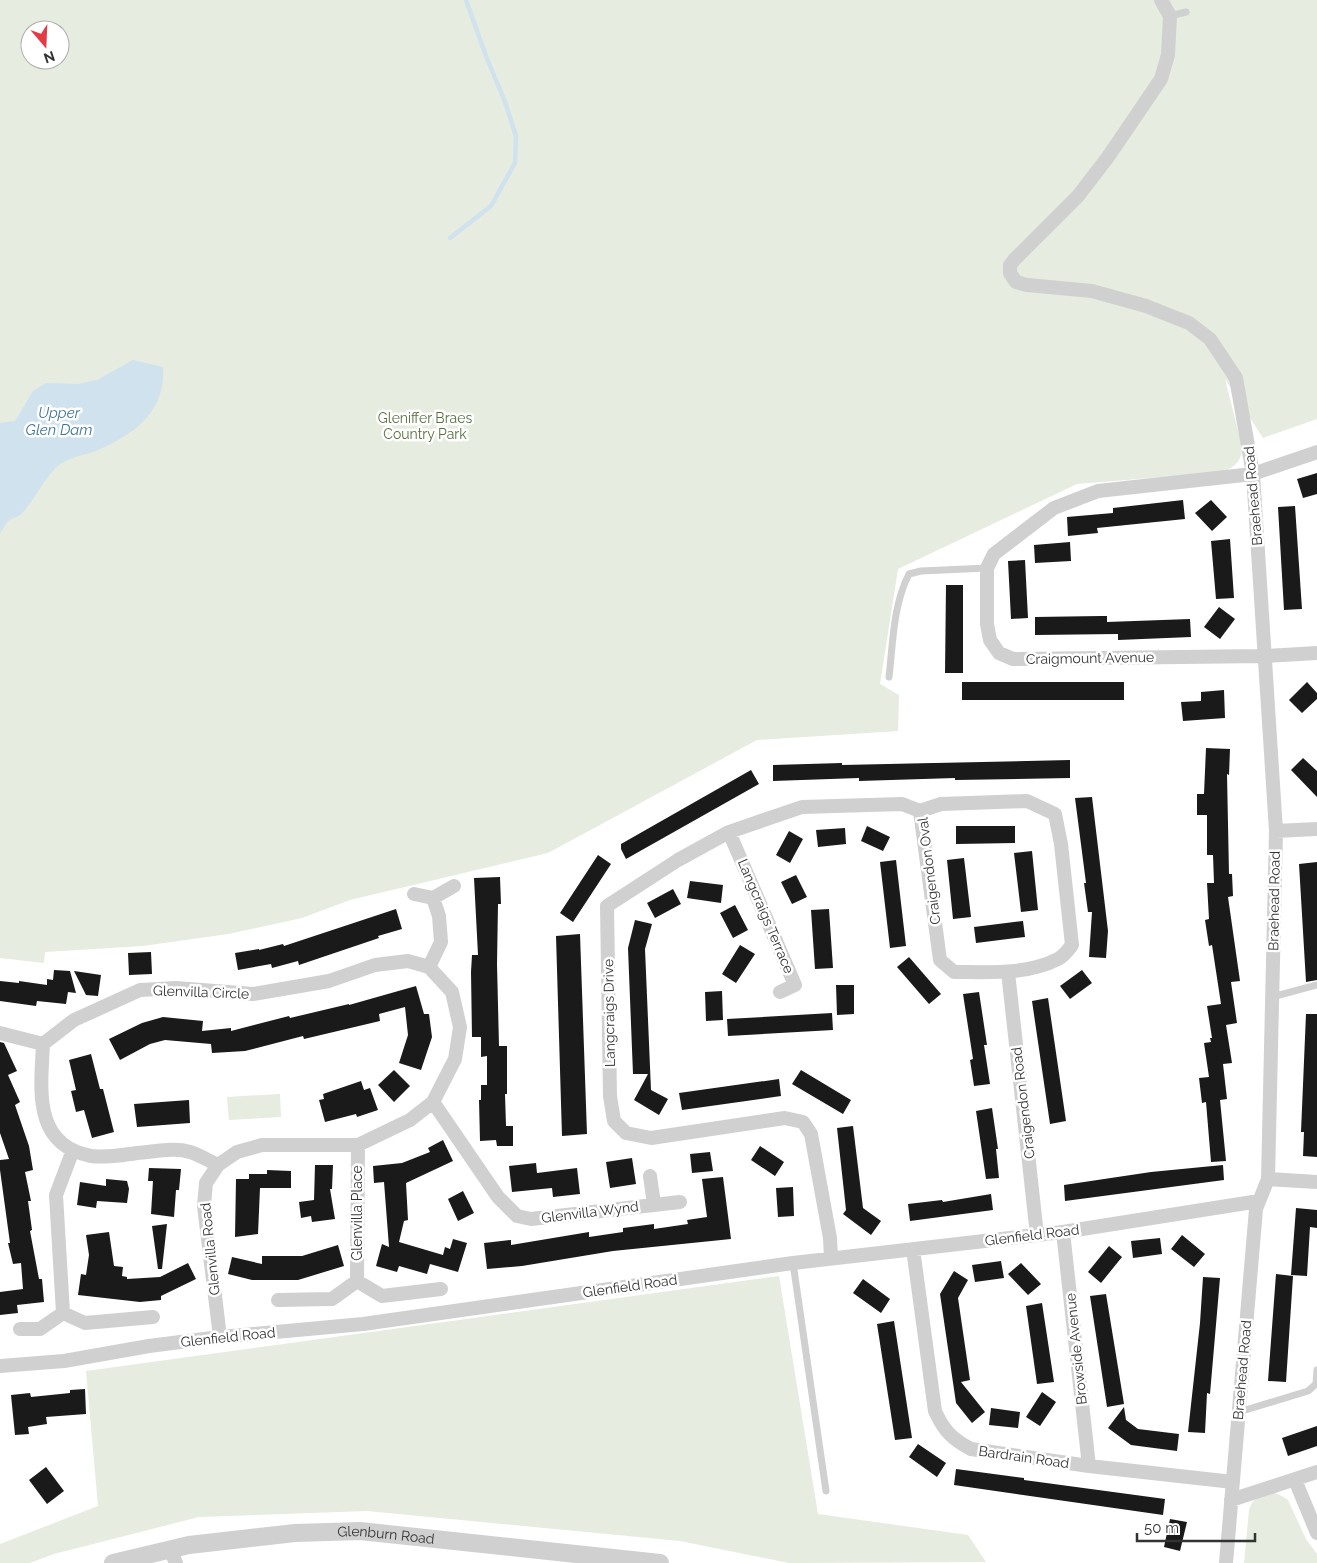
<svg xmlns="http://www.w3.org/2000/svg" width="1317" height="1563" viewBox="0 0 1317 1563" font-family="Raleway,sans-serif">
	<rect width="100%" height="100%" fill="#fff"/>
	<!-- green -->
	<path fill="#e6ecdf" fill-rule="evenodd" d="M 0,0 L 1317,0 L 1317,419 L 1263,438 L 1225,379 L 1242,446 C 1242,461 1236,466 1223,472 L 1077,484 L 898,569 L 880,684 L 899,695 L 898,731 L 757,740 L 548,853 L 350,900 L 302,918 L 228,934 L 143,946 L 45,952 L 44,963 L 0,958 ZM 30,30 L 60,30 L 60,60 L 30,60 Z
		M 280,1094 L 281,1117 L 229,1120 L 227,1097 Z
		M 779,1276 L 818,1514 L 968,1535 L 986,1562 L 789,1563 L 680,1541 L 367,1511 L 199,1517 L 54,1554 L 30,1563 L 0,1563 L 0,1544 L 98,1506 L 86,1371 Z
		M 1272,1492 L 1282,1496 L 1288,1500 L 1306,1539 L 1317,1554 L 1317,1563 L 1244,1563 L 1249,1510 C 1253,1497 1261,1496 1272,1492 Z"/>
	<!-- water -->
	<path fill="#cfe2ee" d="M 133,360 L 163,367 C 166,411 135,434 98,450 C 86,455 73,456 62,463 C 46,473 35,501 21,514 C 18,517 12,518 8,521 C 5,525 2,530 0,534 L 0,423 L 15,421 L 33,391 L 46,383 L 78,384 L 97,380 Z"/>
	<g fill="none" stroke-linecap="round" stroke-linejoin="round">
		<!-- stream -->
		<path stroke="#cfe2ee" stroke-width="4.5" d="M 450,238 L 491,206 L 515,163 L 516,136 L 505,102 L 486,56 L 466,0"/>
	</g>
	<!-- building -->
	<path fill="#1a1a1a" d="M 1317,473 L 1317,494 L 1303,498 L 1297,479 Z
		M 1183,500 L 1185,519 L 1097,528 L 1098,533 L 1068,536 L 1067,517 L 1113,513 L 1113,508 Z
		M 1211,500 L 1227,517 L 1212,531 L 1195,513 Z
		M 1295,506 L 1302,609 L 1284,610 L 1278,507 Z
		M 1230,539 L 1234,598 L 1216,599 L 1211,541 Z
		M 1070,542 L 1071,561 L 1035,563 L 1034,545 Z
		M 1025,560 L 1028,618 L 1011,619 L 1008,561 Z
		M 946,585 L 963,585 L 963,673 L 945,673 Z
		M 1219,607 L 1235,619 L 1220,639 L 1204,627 Z
		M 1101,616 L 1107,616 L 1107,622 L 1190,619 L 1191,637 L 1118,640 L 1118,634 L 1035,635 L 1035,617 Z
		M 962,682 L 1124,682 L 1124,700 L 962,700 Z
		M 1307,682 L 1317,693 L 1317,699 L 1302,713 L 1289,700 Z
		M 1224,690 L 1225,718 L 1183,721 L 1181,702 L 1201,701 L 1201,692 Z
		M 1206,748 L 1230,749 L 1229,775 L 1227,774 L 1229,874 L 1232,874 L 1233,896 L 1228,897 L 1240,981 L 1231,982 L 1237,1023 L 1226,1025 L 1232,1063 L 1223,1064 L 1227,1099 L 1220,1100 L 1226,1161 L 1211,1162 L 1206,1102 L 1202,1103 L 1199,1078 L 1209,1077 L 1204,1043 L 1211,1042 L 1210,1038 L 1212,1038 L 1207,1006 L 1221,1004 L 1212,945 L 1209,946 L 1205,920 L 1209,919 L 1207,883 L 1214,883 L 1213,855 L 1207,855 L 1207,815 L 1197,815 L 1197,794 L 1204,794 Z
		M 1303,758 L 1317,771 L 1317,797 L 1291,770 Z
		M 1070,760 L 1070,778 L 955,780 L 955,778 L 859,781 L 859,778 L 773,781 L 773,765 L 842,763 L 842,765 Z
		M 751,770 L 759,784 L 626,859 L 621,849 L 621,844 Z
		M 1092,797 L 1108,931 L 1106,958 L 1089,957 L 1092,912 L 1088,912 L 1084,883 L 1086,883 L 1075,798 Z
		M 867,826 L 890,837 L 883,851 L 861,841 Z
		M 956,826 L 1015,826 L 1015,843 L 956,844 Z
		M 845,828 L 846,844 L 818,847 L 816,830 Z
		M 789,831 L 803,839 L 790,863 L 776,855 Z
		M 1032,851 L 1038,910 L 1021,912 L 1014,853 Z
		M 598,855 L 611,864 L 573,922 L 560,913 Z
		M 964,858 L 971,917 L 953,919 L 947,860 Z
		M 896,860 L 906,946 L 890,948 L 880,862 Z
		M 1317,862 L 1317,980 L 1306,982 L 1299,864 Z
		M 796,875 L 807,897 L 792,904 L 781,882 Z
		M 500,877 L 501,904 L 498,904 L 497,964 L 499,1046 L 507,1046 L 507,1094 L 505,1094 L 506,1126 L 513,1126 L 513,1146 L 497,1146 L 496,1140 L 480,1141 L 479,1100 L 481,1100 L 481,1085 L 487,1085 L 487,1056 L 481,1057 L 481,1037 L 472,1037 L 471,972 L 472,955 L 478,955 L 474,878 Z
		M 690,881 L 723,885 L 721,903 L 687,898 Z
		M 673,889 L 681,904 L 655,918 L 647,903 Z
		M 735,905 L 748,930 L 733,938 L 720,913 Z
		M 396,909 L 402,929 L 378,936 L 379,938 L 299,965 L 298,961 L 272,968 L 271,964 L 238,970 L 235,953 L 259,949 L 259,950 L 283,944 L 284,946 Z
		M 829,909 L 833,968 L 815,969 L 811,910 Z
		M 635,920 L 652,924 L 645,949 L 651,1090 L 668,1099 L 659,1115 L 634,1100 L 648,1074 L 633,1074 L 628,948 Z
		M 1023,921 L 1025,937 L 976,943 L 974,927 Z
		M 580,934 L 587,1134 L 562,1136 L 556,936 Z
		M 740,945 L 755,954 L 736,983 L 722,974 Z
		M 151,952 L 152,974 L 129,975 L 128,953 Z
		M 909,957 L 941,994 L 929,1004 L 897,967 Z
		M 54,970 L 70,971 L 76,993 L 68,992 L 66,1004 L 37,1001 L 36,1006 L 0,1001 L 0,981 L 19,983 L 19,981 L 47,985 L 47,979 L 53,980 Z
		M 1082,970 L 1092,983 L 1070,999 L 1060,986 Z
		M 74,971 L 101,975 L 98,996 L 86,995 Z
		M 836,985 L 854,985 L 854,1014 L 837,1015 Z
		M 416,986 L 424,1014 L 429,1014 L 432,1037 L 421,1070 L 399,1063 L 408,1035 L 405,1007 L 379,1014 L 380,1021 L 304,1039 L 303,1036 L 245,1051 L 212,1053 L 211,1044 L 165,1040 L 150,1044 L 120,1060 L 109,1039 L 142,1023 L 163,1017 L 203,1021 L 202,1031 L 231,1028 L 231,1031 L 289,1016 L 290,1018 L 349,1004 L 349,1005 Z
		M 722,991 L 723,1020 L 706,1021 L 705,992 Z
		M 979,992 L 987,1045 L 984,1045 L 990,1084 L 974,1086 L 970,1060 L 973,1059 L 963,994 Z
		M 1048,998 L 1066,1121 L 1050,1124 L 1032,1001 Z
		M 832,1013 L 833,1030 L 728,1036 L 727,1019 Z
		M 1306,1014 L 1317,1014 L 1317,1157 L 1303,1156 L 1304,1132 L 1301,1132 Z
		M 0,1042 L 4,1043 L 17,1071 L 8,1075 L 20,1102 L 15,1105 L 29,1146 L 33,1170 L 25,1172 L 31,1201 L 28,1201 L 32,1230 L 30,1231 L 39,1279 L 42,1279 L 44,1302 L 17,1305 L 18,1313 L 0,1315 L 0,1292 L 23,1289 L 21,1263 L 13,1264 L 8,1243 L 10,1243 L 0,1170 L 0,1160 L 9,1159 L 0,1133 Z
		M 91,1054 L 100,1089 L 103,1089 L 114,1132 L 92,1138 L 84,1110 L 76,1112 L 71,1091 L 76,1090 L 69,1060 Z
		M 394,1070 L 410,1086 L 394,1102 L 378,1085 Z
		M 801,1070 L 851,1100 L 843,1114 L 792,1084 Z
		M 779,1079 L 781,1096 L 682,1110 L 679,1093 Z
		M 361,1081 L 364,1090 L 370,1088 L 378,1110 L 357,1117 L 356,1114 L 325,1122 L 319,1100 L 324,1099 L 323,1094 Z
		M 189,1100 L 190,1123 L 137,1127 L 134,1104 Z
		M 992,1108 L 998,1149 L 996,1149 L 999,1178 L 986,1179 L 976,1111 Z
		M 853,1126 L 863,1208 L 881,1221 L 871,1235 L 843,1214 L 846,1210 L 837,1128 Z
		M 443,1140 L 453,1161 L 406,1183 L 408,1220 L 404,1221 L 399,1242 L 443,1255 L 445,1247 L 450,1249 L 453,1239 L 467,1243 L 458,1272 L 430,1264 L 427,1274 L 399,1266 L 397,1272 L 376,1266 L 382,1244 L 389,1247 L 384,1182 L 374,1183 L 373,1166 L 402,1163 L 430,1152 L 428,1148 Z
		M 760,1146 L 784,1162 L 775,1176 L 751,1160 Z
		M 710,1152 L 713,1171 L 692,1173 L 690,1154 Z
		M 632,1158 L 636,1184 L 610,1188 L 606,1162 Z
		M 536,1163 L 537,1173 L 577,1168 L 580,1194 L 553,1197 L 552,1188 L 512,1192 L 509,1166 Z
		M 315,1165 L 333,1165 L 332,1189 L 330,1189 L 335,1219 L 312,1222 L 311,1216 L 301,1218 L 299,1202 L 314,1200 Z
		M 1223,1165 L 1224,1180 L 1065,1201 L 1064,1185 L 1151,1172 Z
		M 149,1168 L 181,1169 L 179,1190 L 176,1190 L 174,1217 L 151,1214 L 153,1181 L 148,1181 Z
		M 267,1170 L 291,1171 L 291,1188 L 260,1188 L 258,1234 L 235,1237 L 236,1179 L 249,1179 L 249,1174 L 267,1174 Z
		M 723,1177 L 731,1239 L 613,1251 L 522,1266 L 487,1269 L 484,1243 L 511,1240 L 511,1245 L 589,1232 L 589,1237 L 623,1232 L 623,1228 L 654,1224 L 654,1229 L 688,1224 L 687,1220 L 707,1217 L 702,1179 Z
		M 106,1179 L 127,1181 L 129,1189 L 127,1203 L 97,1201 L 96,1208 L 77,1205 L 80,1182 L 106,1186 Z
		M 793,1187 L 794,1216 L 778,1217 L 776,1188 Z
		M 463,1191 L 474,1213 L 458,1221 L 448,1199 Z
		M 991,1194 L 993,1210 L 910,1221 L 908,1204 L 942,1200 L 943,1202 Z
		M 1296,1208 L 1317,1210 L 1317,1228 L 1310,1227 L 1307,1276 L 1291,1275 Z
		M 167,1224 L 162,1269 L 158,1269 L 152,1226 Z
		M 109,1232 L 114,1266 L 123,1267 L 122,1276 L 127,1277 L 127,1279 L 160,1277 L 188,1263 L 196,1279 L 161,1296 L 161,1300 L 140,1302 L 78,1295 L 81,1274 L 86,1275 L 89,1255 L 86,1235 Z
		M 1182,1235 L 1205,1254 L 1194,1267 L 1171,1249 Z
		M 1160,1238 L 1162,1254 L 1133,1258 L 1131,1241 Z
		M 338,1245 L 344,1266 L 298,1280 L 252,1280 L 228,1274 L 232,1257 L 262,1264 L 262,1256 L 302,1256 Z
		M 1109,1246 L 1122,1257 L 1101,1283 L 1088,1272 Z
		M 1001,1261 L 1004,1278 L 975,1282 L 972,1265 Z
		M 1021,1263 L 1041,1284 L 1028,1295 L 1008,1274 Z
		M 954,1271 L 968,1280 L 958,1298 L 970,1380 L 961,1382 L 985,1412 L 972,1423 L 956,1403 L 940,1294 Z
		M 1276,1274 L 1293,1276 L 1286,1382 L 1268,1381 Z
		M 1203,1277 L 1220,1278 L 1210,1394 L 1207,1393 L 1205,1433 L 1188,1432 L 1200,1323 Z
		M 863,1279 L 890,1299 L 881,1313 L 853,1293 Z
		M 1106,1294 L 1124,1404 L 1107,1407 L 1090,1296 Z
		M 1042,1303 L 1054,1382 L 1037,1384 L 1026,1306 Z
		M 894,1321 L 912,1438 L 895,1440 L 877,1324 Z
		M 85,1389 L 86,1414 L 46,1417 L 47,1424 L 28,1427 L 29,1434 L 15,1435 L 11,1395 L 30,1393 L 31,1397 L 70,1393 L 70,1390 Z
		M 1042,1392 L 1056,1402 L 1040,1426 L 1026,1417 Z
		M 1124,1407 L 1126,1420 L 1138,1429 L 1179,1434 L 1177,1451 L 1131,1445 L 1108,1428 Z
		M 991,1408 L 1020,1412 L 1018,1428 L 989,1425 Z
		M 1317,1426 L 1317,1446 L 1288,1456 L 1282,1438 Z
		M 918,1444 L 946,1463 L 937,1477 L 909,1457 Z
		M 46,1467 L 64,1491 L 47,1504 L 29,1480 Z
		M 956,1469 L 1024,1478 L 1024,1480 L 1165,1499 L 1163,1515 L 954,1485 Z
		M 1170,1519 L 1187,1522 L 1180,1551 L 1164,1547 Z"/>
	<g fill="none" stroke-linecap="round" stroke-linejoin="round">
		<!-- service -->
		<path stroke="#d0d0d0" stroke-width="7" d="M 1170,16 L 1186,12
			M 889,677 C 893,643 893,605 909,574 L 921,571 L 987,568
			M 1272,997 L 1317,985
			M 793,1263 L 826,1491
			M 1239,1412 L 1308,1391 L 1316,1384 L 1317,1370"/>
		<!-- minor -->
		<path stroke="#d0d0d0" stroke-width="14" d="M 1161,0 L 1170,16 L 1168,55 L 1161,79 L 1108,157 L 1078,196 L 1014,260 L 1010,265 L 1010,273 L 1016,282 L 1027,285 L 1092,291 L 1146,306 L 1189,323 L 1210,339 L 1236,378 L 1253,474 L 1276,831 L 1268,1179 L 1256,1209 L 1226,1563
			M 1317,452 L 1253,474 L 1098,491 L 1054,508 L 994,554 L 987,568 L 987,624 L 990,640 L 999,653 L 1013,659 L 1264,656 L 1317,653
			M 1027,801 L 1055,814 L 1061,844 L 1072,945 C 1068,950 1064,956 1058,959 C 1027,975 989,972 954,972 L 940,960 L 920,811 L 941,804 Z
			M 1276,831 L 1317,829
			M 729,832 L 795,985 L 780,992
			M 414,894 L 433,898 L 454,886
			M 408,961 L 429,967 L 452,992 L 460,1027 L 455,1059 L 433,1102 L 410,1120 L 358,1145 L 262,1145 L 237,1152 L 218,1165 C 209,1161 200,1155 190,1152 C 174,1147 154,1152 137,1153 C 122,1155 106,1158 91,1156 C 32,1145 41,1088 43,1044 L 74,1020 L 140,990 L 176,988 L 253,994 L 329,981 L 375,965 Z
			M 429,967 L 441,942 L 439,916 L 433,898
			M 1008,972 L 1037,1235
			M 0,1033 L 43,1044
			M 433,1102 L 498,1197 L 517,1216 L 531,1219 L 680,1202
			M 218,1165 L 206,1183 L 204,1206 L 220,1337
			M 650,1176 L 654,1204
			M 1268,1179 L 1317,1182
			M 1063,1232 L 1089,1466
			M 913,1249 L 935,1411 C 944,1431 952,1439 971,1449 L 1089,1466 L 1233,1482
			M 831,1258 L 830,1238 L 811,1134 L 803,1122 L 785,1118 L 651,1138 L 626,1133 L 614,1121 L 610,1096 L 607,906 L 678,860 L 729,832 L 802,807 L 902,804 L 920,811
			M 357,1281 L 358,1145
			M 278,1300 L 332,1299 L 357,1281 L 382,1296 L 441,1289
			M 63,1313 L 56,1195 L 73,1150
			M 20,1329 L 40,1329 L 63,1313 L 85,1323 L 153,1317
			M 0,1366 L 64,1361 L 149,1346 L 220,1337 L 363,1324 L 793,1263 L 1063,1232 L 1259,1201
			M 1295,1480 L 1317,1533
			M 1231,1500 L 1317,1472
			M 170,1549 L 176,1563"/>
		<!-- tertiary -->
		<path stroke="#d0d0d0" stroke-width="18" id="s1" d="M 113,1563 L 189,1545 L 295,1533 L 360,1531 L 660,1563"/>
	</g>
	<g text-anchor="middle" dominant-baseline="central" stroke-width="5" stroke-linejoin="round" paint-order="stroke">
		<!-- park labels -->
		<g font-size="14" fill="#56703f" stroke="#fff">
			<text x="425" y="418">Gleniffer Braes<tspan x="425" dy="16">Country Park</tspan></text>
		</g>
		<!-- street labels -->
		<g font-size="14" fill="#333" stroke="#fff">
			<text transform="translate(1253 496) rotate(-95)">Braehead Road</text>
			<text transform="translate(1090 658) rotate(-1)">Craigmount Avenue</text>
			<text transform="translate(929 871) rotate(-97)">Craigendon Oval</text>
			<text transform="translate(1274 901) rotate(-89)">Braehead Road</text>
			<text transform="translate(766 916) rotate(67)">Langcraigs Terrace</text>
			<text transform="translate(201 992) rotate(2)">Glenvilla Circle</text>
			<text transform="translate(609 1013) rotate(-91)">Langcraigs Drive</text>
			<text transform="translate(1023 1103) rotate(-97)">Craigendon Road</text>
			<text transform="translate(590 1212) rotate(-7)">Glenvilla Wynd</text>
			<text transform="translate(357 1213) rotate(-90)">Glenvilla Place</text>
			<text transform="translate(1032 1235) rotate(-7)">Glenfield Road</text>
			<text transform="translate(210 1249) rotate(-96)">Glenvilla Road</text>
			<text transform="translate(630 1286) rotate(-8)">Glenfield Road</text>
			<text transform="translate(228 1337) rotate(-6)">Glenfield Road</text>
			<text transform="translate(1076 1349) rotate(-96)">Browside Avenue</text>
			<text transform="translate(1242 1370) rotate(-85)">Braehead Road</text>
			<text transform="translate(1024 1457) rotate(8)">Bardrain Road</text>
			<text stroke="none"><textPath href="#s1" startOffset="276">Glenburn Road</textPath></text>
		</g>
		<!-- water labels -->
		<g font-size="15" font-style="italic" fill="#3f7597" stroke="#fff">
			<text x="59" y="413">Upper<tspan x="59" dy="17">Glen Dam</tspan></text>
		</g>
	</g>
	<!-- north arrow -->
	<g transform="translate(45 45) rotate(161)"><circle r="24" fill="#ffffff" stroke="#adadad"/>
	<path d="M0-4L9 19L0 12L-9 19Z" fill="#e63946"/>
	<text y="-8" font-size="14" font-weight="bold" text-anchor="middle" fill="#333333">N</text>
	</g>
	<!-- scale -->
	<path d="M1137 1533v8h118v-8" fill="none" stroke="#333333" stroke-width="2.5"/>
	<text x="1144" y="1533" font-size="15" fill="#333333" stroke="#ffffff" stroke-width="4" paint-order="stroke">50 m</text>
</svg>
